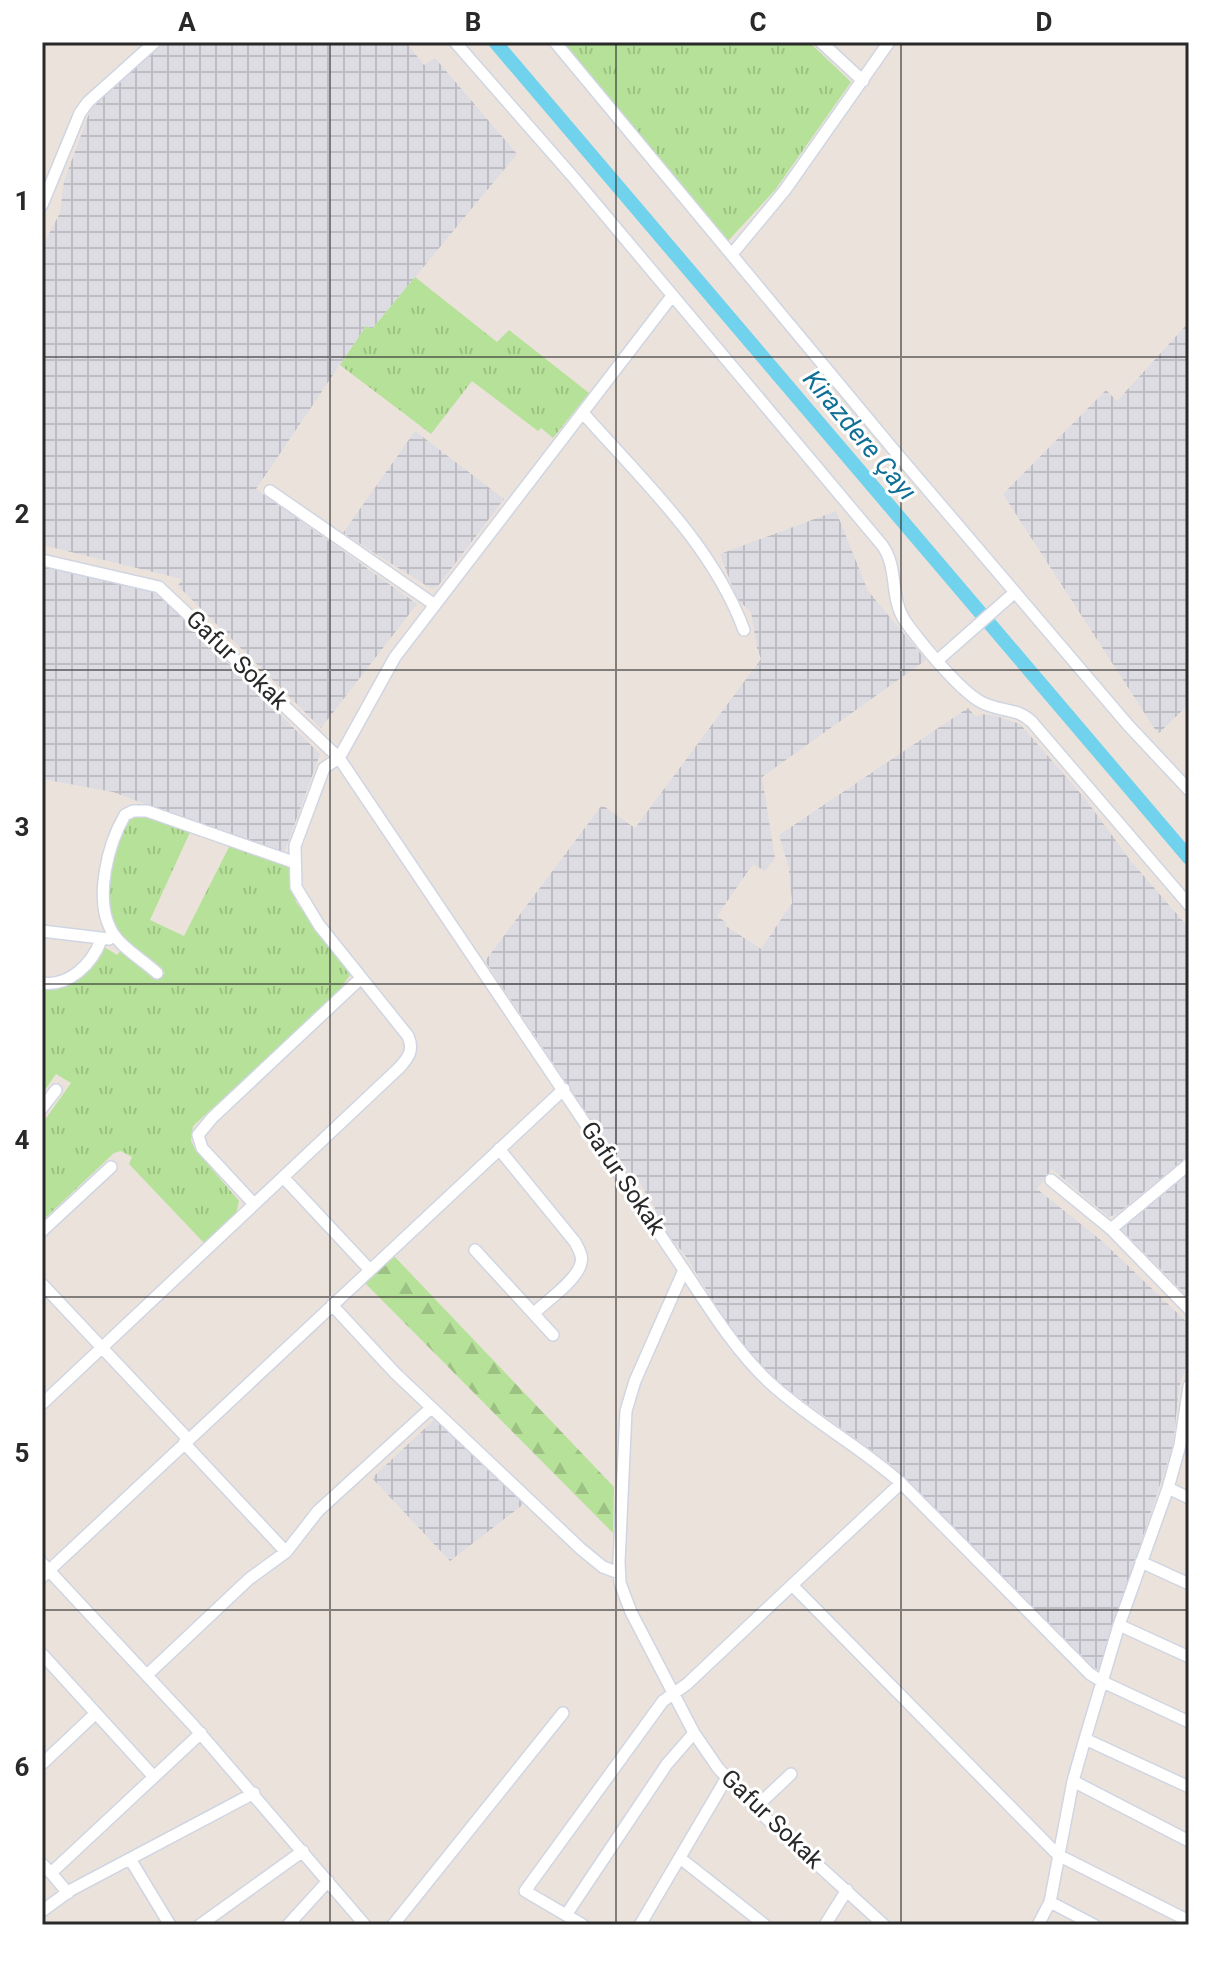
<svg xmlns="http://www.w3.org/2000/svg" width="1231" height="1967" viewBox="0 0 1231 1967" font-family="Roboto,sans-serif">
	<defs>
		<pattern id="industrial-grid" width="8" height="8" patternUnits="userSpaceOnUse" patternTransform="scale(2)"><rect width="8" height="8" fill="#dddce3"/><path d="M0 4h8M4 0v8" fill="none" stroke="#bebdc3"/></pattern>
		<pattern id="grass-tufts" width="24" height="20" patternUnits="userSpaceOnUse" patternTransform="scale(2)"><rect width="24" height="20" fill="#b5e198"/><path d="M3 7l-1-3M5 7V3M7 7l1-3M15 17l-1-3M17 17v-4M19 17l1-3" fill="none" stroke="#9cc183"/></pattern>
		<pattern id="forest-firs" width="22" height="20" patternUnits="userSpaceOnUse" patternTransform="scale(2)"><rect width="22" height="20" fill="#b5e198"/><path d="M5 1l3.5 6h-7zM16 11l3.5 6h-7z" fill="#9cc183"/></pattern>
	</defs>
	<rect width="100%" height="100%" fill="#ebe3db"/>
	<!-- industrial -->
	<path fill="url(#industrial-grid)" d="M 166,42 L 406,42 L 424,65 L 435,58 L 517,154 L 372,329 L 366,326 L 256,489 L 417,604 L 321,728 L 178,586 L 182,579 L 42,545 L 42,247 L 60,213 L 64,181 L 90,111 L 102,97 Z
		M 1189,322 L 1189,704 L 1158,734 L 1003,494 L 1106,390 L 1117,401 Z
		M 415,431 L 504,499 L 438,586 L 430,588 L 343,533 Z
		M 836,511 L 868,591 L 926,660 L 762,777 L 775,858 L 765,871 L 753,864 L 717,916 L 727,923 L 726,926 L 761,949 L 792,903 L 789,869 L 779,835 L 968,708 L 976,717 L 981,714 L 996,716 L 1020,724 L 1086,800 L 1130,860 L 1189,928 L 1189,1155 L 1117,1214 L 1109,1217 L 1052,1169 L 1037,1189 L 1102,1241 L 1189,1324 L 1189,1357 L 1179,1388 L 1173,1445 L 1099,1670 L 1093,1667 L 889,1463 L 776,1381 L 739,1343 L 685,1255 L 660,1226 L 655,1217 L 655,1208 L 639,1182 L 634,1184 L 485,961 L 602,805 L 635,828 L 761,659 L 757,648 L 751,612 L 737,599 L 720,554 Z
		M 42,563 L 142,585 L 163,599 L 320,754 L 283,856 L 113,792 L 42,779 Z
		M 1189,1172 L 1189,1298 L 1120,1228 Z
		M 436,1418 L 525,1503 L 450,1561 L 372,1478 Z"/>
	<!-- grass -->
	<path fill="url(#grass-tufts)" d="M 560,42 L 809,42 L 851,82 L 775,190 L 728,241 Z
		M 415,277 L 497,342 L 509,330 L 589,393 L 553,438 L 541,428 L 538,431 L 472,381 L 431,434 L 340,365 L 366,326 L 372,329 Z
		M 138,812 L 191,830 L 150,920 L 184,936 L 230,845 L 289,867 L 296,902 L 350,975 L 335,996 L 193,1126 L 191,1141 L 195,1149 L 239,1201 L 236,1214 L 204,1243 L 129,1164 L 132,1157 L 121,1151 L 114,1153 L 42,1221 L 42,1124 L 71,1083 L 56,1074 L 42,1094 L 42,989 C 69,994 89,966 104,947 L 117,955 L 122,949 L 157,980 L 165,973 C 150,960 129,947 117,931 C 95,902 114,850 123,820 Z"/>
	<!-- forest -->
	<path fill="url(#forest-firs)" d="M 393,1255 L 614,1487 L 613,1533 L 364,1282 Z"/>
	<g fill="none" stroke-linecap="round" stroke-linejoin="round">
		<!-- river -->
		<path stroke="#70d2ec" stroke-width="14" d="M 495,42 L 1189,858"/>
		<defs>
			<path id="minor" d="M 455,42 L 574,178 L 882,545 C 899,568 889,597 905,621 C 920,642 959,690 981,702 C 999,712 1017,707 1032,722 L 1189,905
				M 555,42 L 893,449 L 1128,725 L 1189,790
				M 821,42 L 863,81
				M 42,205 L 80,113 L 88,102 L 155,42
				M 732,254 L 785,190 L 889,42
				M 583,413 C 642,480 712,544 744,630
				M 270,491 L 435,605
				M 42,560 L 159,587 L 339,758 L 684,1270 L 635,1381 L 626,1411 L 619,1562 L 620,1583 L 631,1612 L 694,1733 L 718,1768 L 755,1808 L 884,1925
				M 938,660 L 1015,592
				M 42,931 L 109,939
				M 157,973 C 143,960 120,947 111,930 C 94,898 108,844 125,815 L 133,811 L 147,811 L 293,862
				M 42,983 C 69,987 92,964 101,940
				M 42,1108 L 56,1090
				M 499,1149 L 575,1242 C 579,1250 584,1257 580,1266 C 575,1281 546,1302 534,1313
				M 283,1177 L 370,1270
				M 1051,1180 L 1111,1229 L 1189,1309
				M 254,1204 L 202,1148 L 198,1135 L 212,1118 L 360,979
				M 1111,1229 L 1189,1164
				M 42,1231 L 111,1167
				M 475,1250 L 553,1335
				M 684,1270 C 710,1309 735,1350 769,1382 C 810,1420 860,1446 901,1483 L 792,1585 L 1058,1855 L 1189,1921
				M 42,1284 L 188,1439
				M 332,1305 L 395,1373 L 581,1549 L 603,1567 L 619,1573
				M 42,1404 L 399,1068 C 409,1057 414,1050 408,1036 L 319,925 L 296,887 L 295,846 L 324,768 L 339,758 L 395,657 L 672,296
				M 184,1443 L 286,1552
				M 901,1483 L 1090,1674 L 1103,1682 L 1189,1722
				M 1168,1488 L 1189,1498
				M 1141,1562 L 1189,1584
				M 42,1563 L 193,1725 L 365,1925
				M 42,1577 L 564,1089
				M 1119,1625 L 1189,1657
				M 42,1654 L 154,1777
				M 147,1675 L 249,1579 L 286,1552 L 318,1511 L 431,1408
				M 1085,1739 L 1189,1787
				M 42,1764 L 96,1713
				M 1073,1781 L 1189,1841
				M 755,1808 L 791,1774
				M 680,1858 L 765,1925
				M 130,1859 L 170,1925
				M 42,1864 L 51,1873 L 201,1733
				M 51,1873 L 68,1893
				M 1050,1902 L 1094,1925
				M 42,1911 L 71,1890 L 254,1793
				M 566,1915 L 667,1764 L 694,1733
				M 200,1925 L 303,1851
				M 288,1925 L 328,1881
				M 393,1925 L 563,1713
				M 583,1925 L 525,1891 L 663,1701 L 687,1684 L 792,1585
				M 640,1925 L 726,1779
				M 825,1925 L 847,1890
				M 1038,1925 L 1050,1902 L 1073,1781 L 1085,1739 L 1119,1625 L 1168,1488 L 1180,1445 L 1189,1386"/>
		</defs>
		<!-- minor casing -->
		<use href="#minor" stroke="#d0d5e2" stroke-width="14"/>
		<!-- minor -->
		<use href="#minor" stroke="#fff" stroke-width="11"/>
	</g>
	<!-- grid -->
	<path fill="none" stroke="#292929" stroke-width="2" stroke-opacity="0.55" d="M 330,42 L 330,1925M 616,42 L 616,1925M 901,42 L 901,1925M 42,357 L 1189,357M 42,670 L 1189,670M 42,984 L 1189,984M 42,1297 L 1189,1297M 42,1610 L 1189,1610"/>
	<g text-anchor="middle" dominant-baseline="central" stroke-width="6" stroke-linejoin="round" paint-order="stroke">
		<!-- street labels -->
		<g font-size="24" fill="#292929" stroke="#fff">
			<text transform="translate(237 660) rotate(44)">Gafur Sokak</text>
			<text transform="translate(623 1178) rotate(56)">Gafur Sokak</text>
			<text transform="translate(772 1819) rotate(44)">Gafur Sokak</text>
		</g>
		<!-- water labels -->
		<g font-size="26" font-style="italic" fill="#106f96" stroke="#fff">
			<text transform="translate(860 435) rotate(50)">Kirazdere Çayı</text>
		</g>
	</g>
	<!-- border -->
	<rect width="1231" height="1967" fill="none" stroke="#ffffff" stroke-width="88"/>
	<rect x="44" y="44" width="1143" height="1879" fill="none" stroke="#292929" stroke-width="3"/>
	<g font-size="26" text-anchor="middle" font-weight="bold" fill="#292929">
		<text x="187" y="31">A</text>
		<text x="473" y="31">B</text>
		<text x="758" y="31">C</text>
		<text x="1044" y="31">D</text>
		<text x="22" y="210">1</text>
		<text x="22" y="523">2</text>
		<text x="22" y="836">3</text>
		<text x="22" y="1149">4</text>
		<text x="22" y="1462">5</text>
		<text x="22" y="1776">6</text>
	</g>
</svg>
